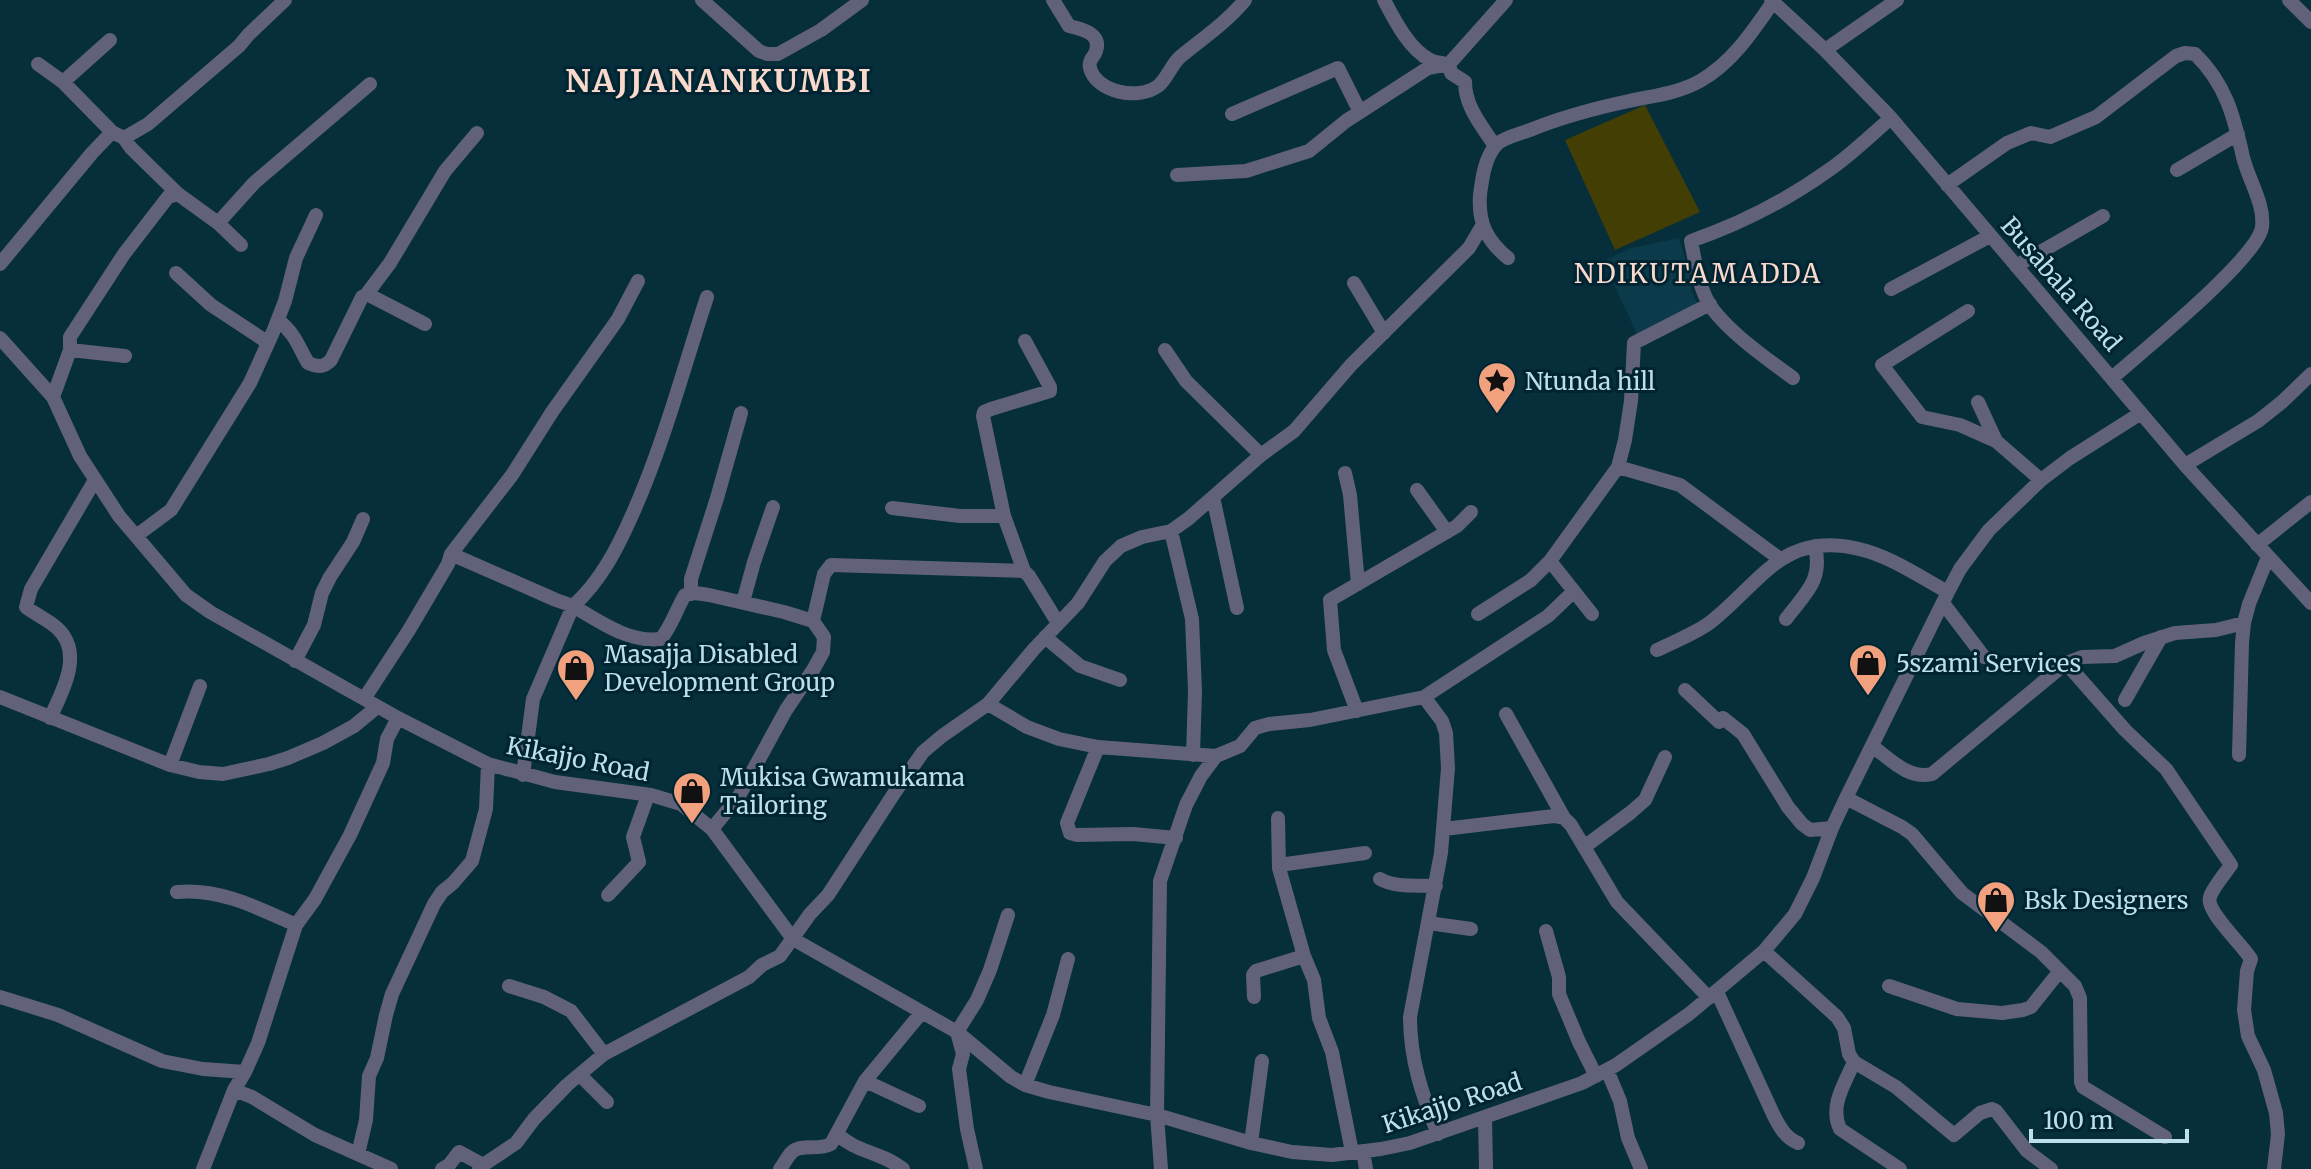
<svg xmlns="http://www.w3.org/2000/svg" width="2311" height="1169" viewBox="0 0 2311 1169" font-family="Merriweather,serif">
	<rect width="100%" height="100%" fill="#062e3b"/>
	<!-- built -->
	<path fill="#0b3b4a" d="M 1679,238 L 1691,279 L 1691,290 L 1698,306 L 1638,336 L 1603,261 L 1631,248 Z"/>
	<!-- green -->
	<path fill="#433e04" d="M 1645,105 L 1700,212 L 1615,250 L 1565,140 Z"/>
	<g fill="none" stroke-linecap="round" stroke-linejoin="round">
		<!-- minor -->
		<path stroke="#616279" stroke-width="14" d="M 702,0 L 759,51 L 767,54 L 778,54 L 821,30 L 862,0
			M 1053,0 L 1069,26 C 1081,29 1102,33 1096,51 C 1094,58 1088,59 1090,68 C 1096,92 1138,101 1158,86 C 1167,79 1171,65 1180,57 C 1203,38 1226,23 1245,0
			M 1384,0 C 1395,21 1409,49 1430,60 C 1436,63 1443,63 1449,64 L 1506,0
			M 1771,0 L 1825,50 L 1891,118 L 2185,465 L 2311,603
			M 2289,0 L 2311,22
			M 110,40 L 63,82 L 112,132
			M 1825,50 L 1897,0
			M 38,64 L 63,82
			M 1232,114 L 1338,68 L 1360,112
			M 124,138 L 148,124 L 239,46 L 249,34 L 285,0
			M 2177,170 L 2238,134
			M 1177,175 L 1246,171 L 1309,151 L 1346,121 L 1428,68 L 1449,64 L 1451,73 L 1465,82 C 1465,107 1482,126 1495,146
			M 1947,185 L 2007,143 L 2031,133 L 2050,137 L 2096,117 L 2176,56 L 2185,53 L 2195,54 C 2226,84 2234,117 2243,157 C 2248,179 2265,204 2262,227 C 2258,258 2140,353 2112,378
			M 218,223 L 254,183 L 370,84
			M 1508,258 C 1487,241 1478,223 1480,195 C 1482,179 1485,156 1497,144 C 1505,137 1520,134 1530,130 C 1562,117 1596,108 1629,101 C 1652,96 1679,93 1700,81 C 1732,63 1753,31 1773,2
			M 0,264 L 92,153 L 112,132 L 124,138 L 131,148 L 178,194 L 218,223 L 241,245
			M 2016,266 L 2103,216
			M 176,273 L 211,305 L 267,342
			M 1354,283 L 1384,333
			M 1891,289 L 1990,236
			M 366,295 L 390,263 L 445,171 L 477,133
			M 1968,311 L 1882,365 L 1922,417 L 1960,425 L 1996,441 L 2041,480
			M 278,320 C 296,335 297,344 308,363 C 318,367 323,368 331,360 L 362,297 L 367,294 L 425,324
			M 0,338 L 53,397 L 80,456 L 119,516 L 186,595 L 210,612 L 398,718 L 488,764 L 555,782 L 651,795 L 681,804 L 712,829 L 793,939 L 957,1032 L 1011,1077 L 1025,1085 L 1049,1092 L 1157,1115 L 1251,1143 L 1292,1152 L 1332,1155 L 1381,1149 L 1410,1143 L 1582,1083 L 1616,1065 L 1689,1014 L 1764,951 L 1795,914 L 1813,878 L 1832,828 L 1846,798 L 1948,592 L 1960,569 L 1989,530 L 2041,480 L 2070,458 L 2141,413
			M 70,350 L 125,356
			M 1165,350 L 1186,381 L 1261,455
			M 1793,378 C 1767,359 1724,329 1708,302 C 1698,283 1695,261 1691,241 C 1740,224 1787,200 1829,170 C 1851,155 1871,135 1891,118
			M 53,397 L 70,350 L 70,337 L 124,254 L 168,197 L 178,194
			M 1978,402 L 1996,441
			M 2185,465 L 2258,421 L 2282,402 L 2311,374
			M 1618,467 L 1680,485 L 1780,559
			M 1345,473 L 1350,495 L 1358,584
			M 1417,490 L 1447,532
			M 1213,497 L 1237,608
			M 892,508 L 960,516 L 1004,516 L 1024,571
			M 1004,516 L 983,416 L 984,412 L 991,409 L 1050,391 L 1050,387 L 1025,341
			M 1171,531 L 1192,619 L 1195,691 L 1193,755
			M 136,536 L 171,510 L 250,383 L 273,332 L 285,301 L 296,258 L 316,215
			M 2257,545 L 2311,502
			M 451,554 L 512,475 L 552,412 L 618,319 L 638,281
			M 691,594 L 691,579 L 717,498 L 741,413
			M 743,602 L 754,562 L 773,507
			M 1943,603 L 1984,657
			M 1478,614 L 1531,580 L 1550,561
			M 1592,614 L 1550,561 L 1618,467 L 1625,440 L 1631,401 L 1634,343 L 1710,304
			M 1786,619 C 1806,592 1823,581 1815,546
			M 813,621 L 824,574 L 831,565 L 1024,571 L 1029,576 L 1058,623
			M 1045,637 L 1080,666 L 1120,680
			M 1657,650 C 1675,641 1697,633 1712,621 C 1762,581 1783,531 1859,549 C 1890,556 1920,577 1948,592
			M 295,661 L 314,625 L 322,593 L 330,577 L 353,542 L 363,519
			M 2066,663 L 2125,730 L 2166,769 L 2231,865 C 2226,872 2212,889 2210,897 C 2205,911 2243,945 2251,959 L 2247,971 L 2244,1010 L 2248,1036 L 2264,1070 L 2276,1113 L 2278,1134 L 2274,1169
			M 1685,690 L 1719,722 L 1723,718 L 1743,734 L 1788,807 L 1802,824 L 1810,830 L 1832,828
			M 0,697 L 170,765 L 199,772 L 223,774 L 269,764 L 288,758 L 323,743 L 354,726 L 377,707
			M 1424,697 L 1442,721 L 1446,733 L 1448,768 L 1441,853 L 1410,1017 C 1410,1059 1422,1095 1438,1134
			M 364,699 L 409,630 L 448,564 L 451,554 L 556,600 L 573,606 C 601,581 618,547 633,513 C 664,443 683,370 707,297
			M 2125,700 L 2161,637
			M 988,704 L 1027,727 L 1059,739 L 1098,747 L 1216,756 L 1240,746 L 1255,728 L 1269,724 L 1310,720 L 1424,697 L 1548,616 L 1573,592
			M 1357,711 L 1334,650 L 1330,600 L 1457,526 L 1471,512
			M 1506,714 L 1564,818
			M 50,718 C 62,692 84,654 58,629 C 49,620 36,615 26,607 L 31,589 L 95,480
			M 1872,746 C 1890,759 1909,780 1932,774 L 2066,663 L 2082,657 L 2115,656 L 2144,643 L 2175,633 L 2216,630 L 2244,623
			M 1098,747 L 1067,823 L 1070,833 L 1077,835 L 1133,834 L 1176,838
			M 2239,755 L 2242,643 L 2244,623 L 2249,604 L 2268,557
			M 170,765 L 200,686
			M 523,775 L 533,699 L 573,606 C 600,622 629,643 661,639 C 672,625 676,610 685,595 L 695,593 L 709,595 L 784,612 L 813,621 L 824,637 L 823,652 L 813,670 L 786,710 L 739,796 L 712,829
			M 1846,798 L 1902,827 L 1912,834 L 1962,893 L 2041,952 L 2075,986 L 2080,998 L 2081,1082 L 2083,1087 L 2165,1137
			M 1278,818 L 1279,868 L 1304,956 L 1314,980 L 1319,1018 L 1332,1052 L 1352,1152
			M 1444,829 L 1554,816 L 1564,818 L 1571,825 L 1617,902 L 1709,998
			M 1584,847 L 1630,813 L 1645,800 L 1665,757
			M 1279,865 L 1365,853
			M 1380,879 C 1396,888 1417,885 1436,886
			M 177,892 C 220,888 258,908 296,925
			M 608,895 L 639,862 L 633,837 L 648,795
			M 1428,923 L 1471,929
			M 1546,931 L 1559,977 L 1559,994 L 1579,1042 L 1596,1076
			M 1764,951 L 1837,1017 L 1844,1028 L 1849,1054 L 1854,1062 L 1896,1087 L 1954,1135 L 1980,1113 L 1992,1109 L 1996,1111 L 2027,1151 L 2051,1169
			M 509,986 L 544,997 L 571,1011 L 604,1054
			M 1889,986 L 1957,1009 L 2002,1013 L 2023,1010 L 2031,1007 L 2059,972
			M 1717,992 L 1774,1116 C 1780,1128 1786,1138 1798,1143
			M 0,997 L 58,1015 L 162,1061 L 203,1069 L 245,1072
			M 1254,997 L 1253,975 L 1256,971 L 1304,956
			M 1854,1062 C 1845,1083 1829,1106 1840,1129 L 1900,1169
			M 1607,1070 L 1620,1101 L 1628,1138 L 1641,1169
			M 580,1075 L 607,1102
			M 865,1081 L 919,1106
			M 1025,1085 L 1053,1015 L 1068,959
			M 234,1090 L 252,1097 L 315,1135 L 391,1169
			M 1485,1117 L 1486,1169
			M 837,1134 C 850,1146 862,1149 879,1156 C 888,1159 896,1164 903,1169
			M 1251,1143 L 1262,1061
			M 1363,1151 L 1366,1169
			M 358,1154 L 366,1120 L 369,1076 L 377,1058 L 386,1015 L 392,994 L 434,904 L 442,892 L 453,883 L 472,861 L 486,809 L 488,764
			M 203,1169 L 234,1090 L 245,1072 L 258,1043 L 296,925 L 315,899 L 350,835 L 383,763 L 387,739 L 398,718
			M 442,1169 L 449,1165 L 459,1152 L 483,1165
			M 479,1169 L 483,1165 L 516,1143 L 534,1119 L 567,1085 L 604,1054 L 749,977 L 762,965 L 780,956 L 810,914 L 828,895 L 895,792 L 923,752 L 942,736 L 988,704 L 1034,649 L 1078,603 L 1105,561 L 1121,546 L 1142,537 L 1171,531 L 1188,519 L 1261,455 L 1294,431 L 1351,365 L 1469,248 L 1482,226
			M 780,1169 C 784,1164 787,1157 792,1152 C 801,1143 819,1151 831,1144 L 865,1081 L 922,1012
			M 976,1169 L 967,1129 L 959,1069 L 963,1054 L 957,1032 L 977,1000 L 990,970 L 1008,915
			M 1161,1169 L 1157,1115 L 1160,881 L 1186,805 L 1201,776 L 1216,756"/>
	</g>
	<!-- icons -->
	<defs>
		<symbol id="sight-pin" viewBox="-11 -11 22 30"><path d="M0 17L-7.5 6A9.5 9.5 0 1 1 7.5 6Z" fill="#f1a17d" stroke="#002431"/><path d="M0-6L1.8-2.2L6-1.7L2.9 1.2L3.7 5.4L0 3.3L-3.7 5.4L-2.9 1.2L-6-1.7L-1.8-2.2Z" fill="#111"/></symbol>
		<symbol id="shop-pin" viewBox="-11 -11 22 30"><path d="M0 17L-7.5 6A9.5 9.5 0 1 1 7.5 6Z" fill="#f1a17d" stroke="#002431"/><path d="M-5-2.5h2.3a2.7 3.5 0 0 1 5.4 0H5L5.5 6h-11ZM-1.5-2.5h3a1.5 2.3 0 0 0-3 0Z" fill="#111"/></symbol>
	</defs>
	<g fill-rule="evenodd">
		<use href="#sight-pin" x="1475" y="359" width="44" height="60"/>
		<use href="#shop-pin" x="1846" y="641" width="44" height="60"/>
		<use href="#shop-pin" x="554" y="646" width="44" height="60"/>
		<use href="#shop-pin" x="670" y="769" width="44" height="60"/>
		<use href="#shop-pin" x="1974" y="878" width="44" height="60"/>
	</g>
	<g text-anchor="middle" dominant-baseline="central" stroke-width="6" stroke-linejoin="round" paint-order="stroke">
		<!-- street labels -->
		<g font-size="24" fill="#bddeec" stroke="#002431">
			<text transform="translate(2061 284) rotate(49)">Busabala Road</text>
			<text transform="translate(578 759) rotate(11)">Kikajjo Road</text>
			<text transform="translate(1452 1103) rotate(-18)">Kikajjo Road</text>
		</g>
		<!-- poi labels -->
		<g font-size="24" fill="#bddeec" stroke="#002431" text-anchor="start">
			<text x="1525" y="381">Ntunda hill</text>
			<text x="604" y="654">Masajja Disabled<tspan x="604" dy="28">Development Group</tspan></text>
			<text x="1896" y="663">5szami Services</text>
			<text x="720" y="777">Mukisa Gwamukama<tspan x="720" dy="28">Tailoring</tspan></text>
			<text x="2024" y="900">Bsk Designers</text>
		</g>
		<!-- neighbourhood labels -->
		<g font-size="26" letter-spacing="2" fill="#f9d9cc" stroke="#002431">
			<text x="1698" y="273">NDIKUTAMADDA</text>
		</g>
		<!-- district labels -->
		<g font-size="32" font-weight="bold" letter-spacing="2" fill="#f9d9cc" stroke="#002431">
			<text x="719" y="81">NAJJANANKUMBI</text>
		</g>
	</g>
	<!-- scale -->
	<path d="M2031 1129v12h156v-12" fill="none" stroke="#bddeec" stroke-width="4"/>
	<text x="2043" y="1129" font-size="24" fill="#bddeec" stroke="#002431" stroke-width="6" paint-order="stroke">100 m</text>
</svg>
